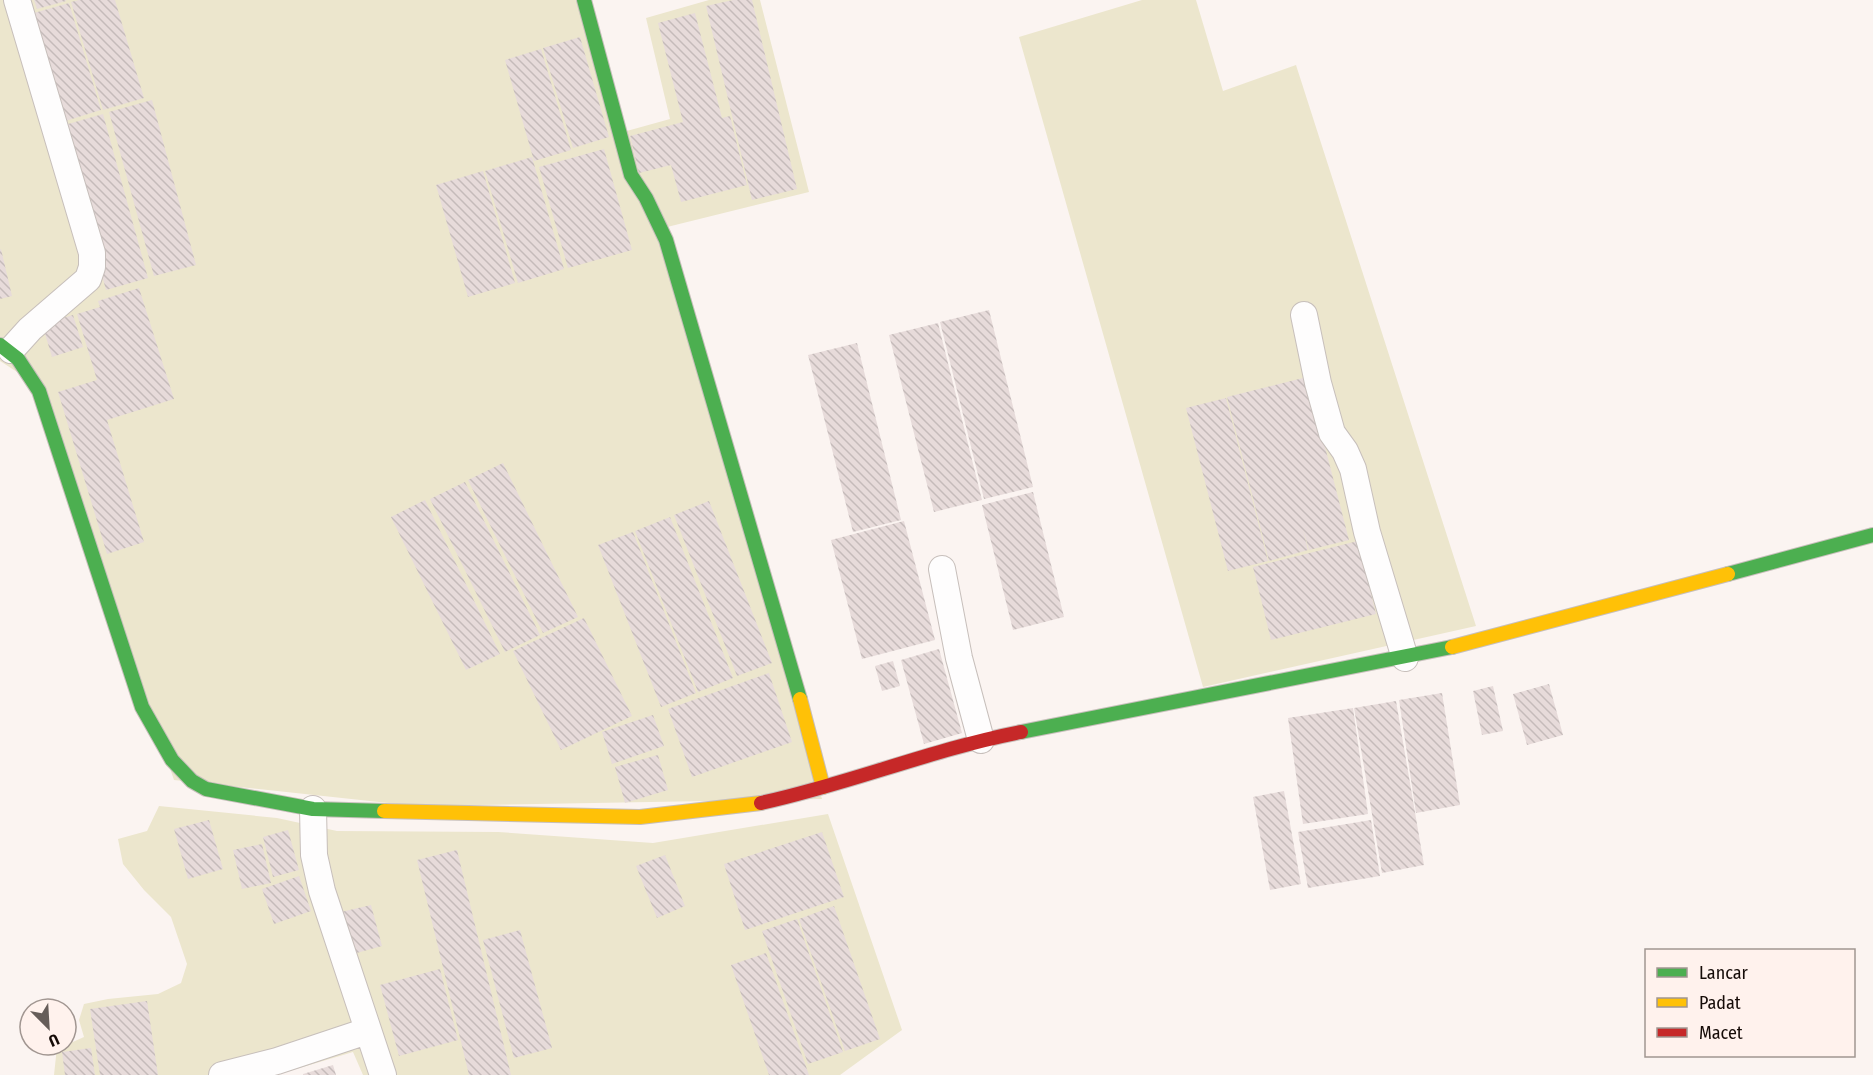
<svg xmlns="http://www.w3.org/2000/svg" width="1873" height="1075" viewBox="0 0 1873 1075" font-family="'Fira Sans Condensed',sans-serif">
	<defs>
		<pattern id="building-back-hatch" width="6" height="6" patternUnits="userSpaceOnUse" patternTransform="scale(1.5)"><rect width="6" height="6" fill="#e7dbda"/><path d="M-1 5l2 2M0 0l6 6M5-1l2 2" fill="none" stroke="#c5bbba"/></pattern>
	</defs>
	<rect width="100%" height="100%" fill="#fbf4f1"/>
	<!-- green -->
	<path fill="#ece6cd" d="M 0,0 L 581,0 L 616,134 L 670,119 L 646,18 L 709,0 L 760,0 L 809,192 L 659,229 L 822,799 L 416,806 L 174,780 L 39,386 L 0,361 Z
		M 1142,0 L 1196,0 L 1223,91 L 1296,65 L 1476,626 L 1203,687 L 1019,37 Z
		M 159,806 L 277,818 L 337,831 L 498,832 L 653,843 L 828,814 L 902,1030 L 840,1075 L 363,1075 L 353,1052 L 276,1075 L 54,1075 L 57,1047 L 66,1045 L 84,1037 L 79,1020 L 84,1004 L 108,999 L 158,994 L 181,983 L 187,964 L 171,917 L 144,890 L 123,864 L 118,839 L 147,831 Z"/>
	<!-- building -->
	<path fill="url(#building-back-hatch)" d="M 34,0 L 66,0 L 66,1 L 37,9 Z
		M 79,0 L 115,0 L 144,98 L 103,110 L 71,2 Z
		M 733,0 L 752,0 L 797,189 L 752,200 L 706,6 Z
		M 69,3 L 101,110 L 59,123 L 27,15 Z
		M 695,13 L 722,118 L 730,116 L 747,185 L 681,202 L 671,165 L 639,173 L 630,136 L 683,122 L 658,23 Z
		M 580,37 L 609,137 L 573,148 L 543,48 Z
		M 541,49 L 571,150 L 534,161 L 505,60 Z
		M 152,100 L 196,265 L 154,276 L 109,112 Z
		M 103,114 L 148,278 L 106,290 L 61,126 Z
		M 604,149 L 632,250 L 568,268 L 539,167 Z
		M 532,157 L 564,269 L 518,283 L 485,171 Z
		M 483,171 L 515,283 L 468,297 L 436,185 Z
		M 1,249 L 12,296 L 0,299 L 0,250 Z
		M 139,288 L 174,399 L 107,420 L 144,542 L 107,554 L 58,392 L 97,380 L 77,314 L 100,307 L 98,301 Z
		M 989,310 L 1033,487 L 984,499 L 940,322 Z
		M 73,315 L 83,347 L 52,357 L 42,324 Z
		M 938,323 L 982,500 L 934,512 L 889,335 Z
		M 857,343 L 901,520 L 853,532 L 808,355 Z
		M 1307,377 L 1349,540 L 1309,550 L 1303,529 L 1308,550 L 1269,561 L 1227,397 Z
		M 1226,398 L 1268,561 L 1228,571 L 1186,408 Z
		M 503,463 L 578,617 L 543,633 L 468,480 Z
		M 465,482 L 540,635 L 505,652 L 430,499 Z
		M 1033,492 L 1064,617 L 1013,630 L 982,505 Z
		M 425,500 L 500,654 L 466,670 L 391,517 Z
		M 709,501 L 772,663 L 737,676 L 674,515 Z
		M 670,517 L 733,678 L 698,692 L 635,531 Z
		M 904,521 L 935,640 L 862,659 L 831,540 Z
		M 633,532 L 696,693 L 661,707 L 598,545 Z
		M 1358,541 L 1376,614 L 1271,640 L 1253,567 Z
		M 584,618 L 632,716 L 561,750 L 513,651 Z
		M 939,649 L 962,733 L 924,744 L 901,660 Z
		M 893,661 L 900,686 L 882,691 L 875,666 Z
		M 769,673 L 792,742 L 692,777 L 668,709 Z
		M 1549,684 L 1563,735 L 1527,745 L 1513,694 Z
		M 1493,686 L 1503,731 L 1482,735 L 1473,691 Z
		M 1442,693 L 1460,805 L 1416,813 L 1399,700 Z
		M 1396,701 L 1424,865 L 1382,873 L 1354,708 Z
		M 1353,708 L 1368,814 L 1303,824 L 1288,718 Z
		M 653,715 L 664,746 L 612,764 L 602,732 Z
		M 658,755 L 668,790 L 625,803 L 615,767 Z
		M 1284,791 L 1301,884 L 1270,890 L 1253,797 Z
		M 209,820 L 223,869 L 188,879 L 174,829 Z
		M 1371,820 L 1380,876 L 1308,888 L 1298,832 Z
		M 288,830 L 299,870 L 273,877 L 263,837 Z
		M 822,832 L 844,897 L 745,930 L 724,864 Z
		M 262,844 L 271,883 L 242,889 L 233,850 Z
		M 457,850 L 511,1075 L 469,1075 L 417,860 Z
		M 665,855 L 685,906 L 657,918 L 636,866 Z
		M 299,876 L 311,911 L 274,924 L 262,889 Z
		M 371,905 L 382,946 L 353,954 L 341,912 Z
		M 834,906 L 880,1039 L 845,1051 L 799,919 Z
		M 797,919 L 843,1052 L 808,1064 L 762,931 Z
		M 520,930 L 552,1048 L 514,1058 L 483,940 Z
		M 766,953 L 809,1075 L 769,1075 L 731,965 Z
		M 440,969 L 458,1040 L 399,1056 L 380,985 Z
		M 147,1001 L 158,1075 L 100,1075 L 90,1009 Z
		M 91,1048 L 95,1075 L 65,1075 L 62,1052 Z
		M 333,1065 L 336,1075 L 303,1075 L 303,1074 Z"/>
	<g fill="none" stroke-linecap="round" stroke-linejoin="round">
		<defs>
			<path id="street" d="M 1304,315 L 1318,383 L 1332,433 L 1345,451 L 1353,469 L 1367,532 L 1405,658
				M 11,350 L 30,329 L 88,279 L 92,267 L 92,253 L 17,0
				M 942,569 L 959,658 L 981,740
				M 313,809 L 314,855 L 322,891 L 383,1075
				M 222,1075 L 277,1061 L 367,1031"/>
			<path id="fast" d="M 584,0 L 631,175 L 646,198 L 666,240 L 800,699
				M 0,345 L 18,359 L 39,391 L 142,707 L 172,760 L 192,781 L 206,789 L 313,809 L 384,811
				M 1728,574 L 1873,535
				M 1021,732 L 1452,647"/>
			<path id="slow" d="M 1452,647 L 1728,574
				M 800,699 L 823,787
				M 384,811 L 640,817 L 761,803"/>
			<path id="jam" d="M 761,803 C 849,784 933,749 1021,732"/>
		</defs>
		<!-- street casing -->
		<use href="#street" stroke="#c7bfbb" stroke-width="28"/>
		<!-- fast casing -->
		<use href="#fast" stroke="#c7bfbb" stroke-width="16"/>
		<!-- slow casing -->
		<use href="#slow" stroke="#c7bfbb" stroke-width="16"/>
		<!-- jam casing -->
		<use href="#jam" stroke="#c7bfbb" stroke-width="16"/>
		<!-- street -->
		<use href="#street" stroke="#fefdfd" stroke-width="26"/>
		<!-- fast -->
		<use href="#fast" stroke="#4caf50" stroke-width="14"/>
		<!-- slow -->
		<use href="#slow" stroke="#ffc107" stroke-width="14"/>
		<!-- jam -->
		<use href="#jam" stroke="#c62828" stroke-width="14"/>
	</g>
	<!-- legend -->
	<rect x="1645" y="949" width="210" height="108" fill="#fff2ed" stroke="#a19691" stroke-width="1.5"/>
	<rect x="1657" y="968" width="30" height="9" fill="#4caf50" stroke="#a19691" stroke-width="1.5"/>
	<text x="1699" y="979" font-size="18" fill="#150b07">Lancar</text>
	<rect x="1657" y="998" width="30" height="9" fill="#ffc107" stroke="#a19691" stroke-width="1.5"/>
	<text x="1699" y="1009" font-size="18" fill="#150b07">Padat</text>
	<rect x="1657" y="1028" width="30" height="9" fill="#c62828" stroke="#a19691" stroke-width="1.5"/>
	<text x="1699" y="1039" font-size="18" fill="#150b07">Macet</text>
	<!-- north arrow -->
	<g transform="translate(48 1027) rotate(156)"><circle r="28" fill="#fff2ed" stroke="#a19691" stroke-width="1.5"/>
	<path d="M0-4.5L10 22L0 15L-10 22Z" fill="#665d59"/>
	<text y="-9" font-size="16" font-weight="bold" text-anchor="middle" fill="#150b07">U</text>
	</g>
</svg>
